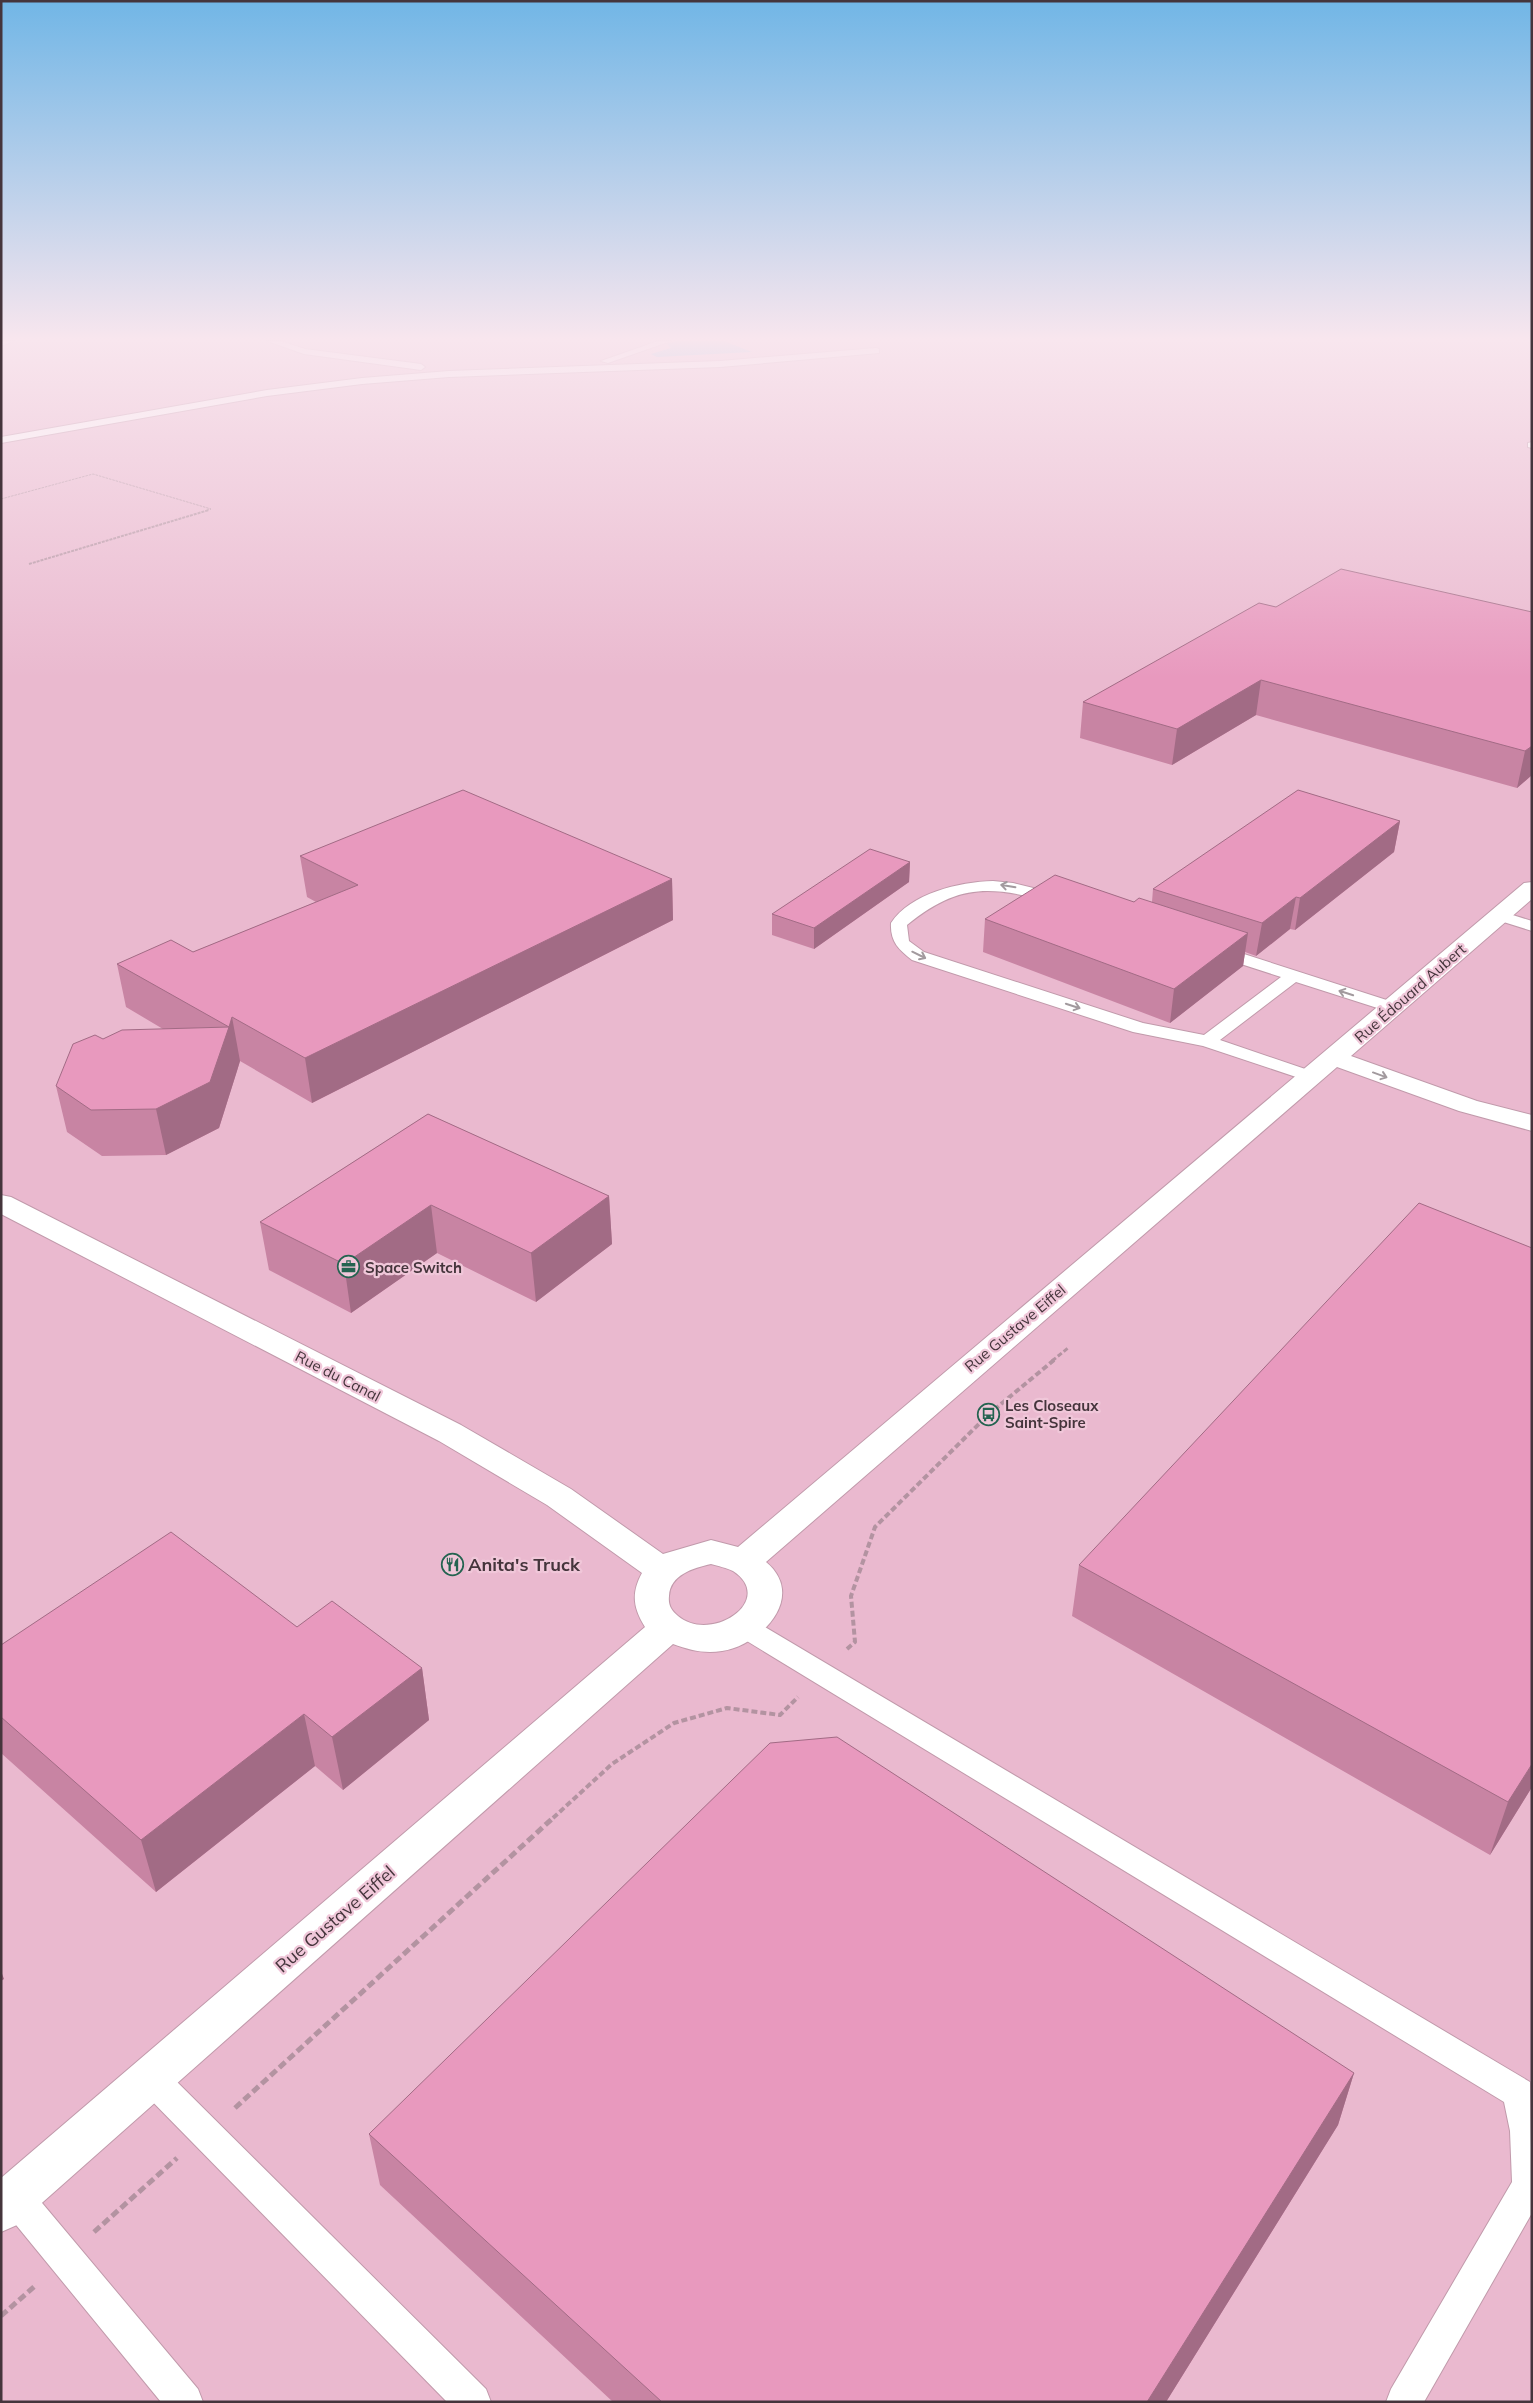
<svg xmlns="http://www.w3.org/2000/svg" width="1533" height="2403" viewBox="0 0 1533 2403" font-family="Mulish,sans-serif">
	<rect width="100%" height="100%" fill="#f0c7d9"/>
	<!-- built -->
	<path fill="#eab9cf" d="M 1,341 L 1532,341 L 1532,2402 L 1,2402 Z"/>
	<!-- water -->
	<path fill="#5ebae4" d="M 677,341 L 724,341 L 752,352 L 657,357 L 651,354 L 671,348 L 667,344 Z"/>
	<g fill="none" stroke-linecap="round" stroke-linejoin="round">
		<defs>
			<path id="lane" d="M 1,341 L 14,341 L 1,346 Z
				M 267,341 L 280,341 L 305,349 L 421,364 L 425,367 L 421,370 L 304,354 Z
				M 658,341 L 671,341 L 608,363 L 601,361 Z
				M 876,348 L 879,349 L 879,353 L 720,367 L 449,377 L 362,384 L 267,396 L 1,443 L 1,437 L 267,390 L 362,378 L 449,371 L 720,361 Z
				M 1532,442 L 1532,448 L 1528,447 L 1528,443 Z
				M 993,881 L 1013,883 L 1062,895 L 1064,898 L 1062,901 L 1056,903 C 993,887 961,881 907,925 L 909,941 L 924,952 L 1143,1023 L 1204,1035 L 1281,977 L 1213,955 L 1211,951 L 1213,947 L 1219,946 L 1399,1004 L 1402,1008 L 1399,1012 L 1393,1013 L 1296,982 L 1220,1040 L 1317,1073 L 1320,1077 L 1317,1081 L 1311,1082 L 1203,1046 L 1133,1032 L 912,960 C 898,949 890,941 891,923 C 911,893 959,882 993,881 Z
				M 1500,911 L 1532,921 L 1532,931 L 1494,919 L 1492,916 L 1494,913 Z
				M 746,1618 L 755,1621 L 1530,2082 L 1532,2213 L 1424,2402 L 1386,2402 L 1391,2389 L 1512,2182 L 1510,2131 L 1504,2102 L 737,1635 L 733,1628 L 737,1621 Z
				M 151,2063 L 162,2067 L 486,2389 L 491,2402 L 447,2402 L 140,2089 L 135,2078 L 140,2067 Z
				M 15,2180 L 27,2185 L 198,2389 L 203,2402 L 161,2402 L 3,2209 L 1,2190 L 3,2185 Z"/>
			<path id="street" d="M 1532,882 L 1532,899 L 1351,1056 L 1477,1101 L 1532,1115 L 1532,1131 L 1459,1111 L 1337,1067 L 766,1562 C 807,1596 762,1645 722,1651 C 704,1654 690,1650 673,1644 L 17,2225 L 1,2232 L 1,2178 L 645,1627 C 633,1608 631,1593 642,1573 L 547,1505 L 439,1441 L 1,1214 L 1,1195 L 11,1197 L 461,1425 L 571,1489 L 663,1554 L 711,1540 L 738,1547 L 1524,883 ZM 711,1564 C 718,1566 727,1568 733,1571 C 777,1600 711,1644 678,1616 C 671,1610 668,1605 669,1596 C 670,1575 693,1568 711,1564 Z"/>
		</defs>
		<!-- lane casing -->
		<use href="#lane" stroke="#c19aab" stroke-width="2"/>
		<!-- street casing -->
		<use href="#street" stroke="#c19aab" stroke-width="2"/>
		<!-- path-far4 -->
		<path stroke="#b393a1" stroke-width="1" stroke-dasharray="2.5 1" stroke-linecap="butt" d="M 1,499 L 93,474 L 211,509 L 205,511"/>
		<!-- path-far3 -->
		<path stroke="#b393a1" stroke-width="2" stroke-dasharray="3 1" stroke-linecap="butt" d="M 29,564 L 209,510"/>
		<!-- path-far2 -->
		<path stroke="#b393a1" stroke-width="3" stroke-dasharray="5 2.5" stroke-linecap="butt" d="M 1052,1361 L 1068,1348"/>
		<!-- path-far1 -->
		<path stroke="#b393a1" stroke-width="4" stroke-dasharray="6 3" stroke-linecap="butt" d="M 847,1649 L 855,1642 L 851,1596 L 875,1527 L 989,1414 L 1054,1360
			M 553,1818 L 612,1764 L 674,1723 L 727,1708 L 780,1715 L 798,1697"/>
		<!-- path -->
		<path stroke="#b393a1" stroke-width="5" stroke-dasharray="8 4" stroke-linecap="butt" d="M 235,2108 L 554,1817
			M 94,2232 L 177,2158
			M 1,2316 L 36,2285"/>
		<!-- lane -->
		<use href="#lane" fill="#fff" fill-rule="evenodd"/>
		<!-- street -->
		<use href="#street" fill="#fff" fill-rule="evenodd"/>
	</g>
	<!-- wall -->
	<path fill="#c884a3" d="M 1276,607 L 1532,612 L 1532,775 L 1517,788 L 1256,715 L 1172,765 L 1080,738 L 1083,702 Z
		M 1400,821 L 1394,852 L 1295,930 L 1290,929 L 1256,956 L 1245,952 L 1243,966 L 1170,1023 L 983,952 L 985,919 L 1134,902 L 1152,902 L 1153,889 Z
		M 300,856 L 672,879 L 673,920 L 312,1103 L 240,1061 L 219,1128 L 166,1155 L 102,1156 L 67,1132 L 56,1086 L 103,1039 L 163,1029 L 126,1007 L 117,964 L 193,952 L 316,902 L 307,897 Z
		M 910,862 L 909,882 L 814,949 L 772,935 L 772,914 Z
		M 428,1114 L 609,1196 L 612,1244 L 536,1302 L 437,1253 L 351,1313 L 269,1270 L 260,1222 Z
		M 1079,1565 L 1532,1787 L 1490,1855 L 1072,1616 Z
		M 297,1627 L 422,1668 L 429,1720 L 343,1790 L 315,1766 L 156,1892 L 1,1753 L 1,1645 Z
		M 1354,2073 L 1338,2125 L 1166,2402 L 613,2402 L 380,2185 L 369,2134 Z"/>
	<!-- shaded-wall -->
	<path fill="#a26b85" d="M 1261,680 L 1256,715 L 1172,765 L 1177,729 Z
		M 1532,746 L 1532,775 L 1517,788 L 1525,751 Z
		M 1400,821 L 1394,852 L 1295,930 L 1300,898 Z
		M 910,862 L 909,882 L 814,949 L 814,928 Z
		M 672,879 L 673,920 L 312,1103 L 305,1058 Z
		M 1296,897 L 1290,929 L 1256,956 L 1262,923 Z
		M 1248,933 L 1243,966 L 1170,1023 L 1174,989 Z
		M 232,1017 L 240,1061 L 237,1071 L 229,1027 Z
		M 229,1027 L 237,1071 L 219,1128 L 166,1155 L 156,1109 Z
		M 609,1196 L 612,1244 L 536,1302 L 531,1253 Z
		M 431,1205 L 437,1253 L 351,1313 L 344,1264 Z
		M 422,1668 L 429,1720 L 343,1790 L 332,1737 Z
		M 304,1714 L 315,1766 L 156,1892 L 141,1840 Z
		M 1532,1764 L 1532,1787 L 1490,1855 L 1508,1802 Z
		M 1,1971 L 4,1979 L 1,1981 Z
		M 1354,2073 L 1338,2125 L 1166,2402 L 1147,2402 Z"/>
	<!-- building -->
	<path fill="#e899be" stroke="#a26b85" d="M 1341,569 L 1532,612 L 1532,746 L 1525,751 L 1261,680 L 1177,729 L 1083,702 L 1259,603 L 1276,607 Z
		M 463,790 L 672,879 L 305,1058 L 232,1017 L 229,1027 L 117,964 L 171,940 L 193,952 L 358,885 L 300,856 Z
		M 1298,790 L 1400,821 L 1300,898 L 1296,897 L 1262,923 L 1153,889 Z
		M 870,849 L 910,862 L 814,928 L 772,914 Z
		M 1055,875 L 1134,902 L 1139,898 L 1248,933 L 1174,989 L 985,919 Z
		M 229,1027 L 210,1082 L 156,1109 L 91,1110 L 56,1086 L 73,1044 L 95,1035 L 103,1039 L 122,1030 Z
		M 428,1114 L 609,1196 L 531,1253 L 431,1205 L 344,1264 L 260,1222 Z
		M 1419,1203 L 1532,1248 L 1532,1764 L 1508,1802 L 1079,1565 Z
		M 171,1532 L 297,1627 L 332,1601 L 422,1668 L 332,1737 L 304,1714 L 141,1840 L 1,1717 L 1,1645 Z
		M 837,1737 L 1354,2073 L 1147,2402 L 662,2402 L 369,2134 L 770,1743 Z"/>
	<!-- one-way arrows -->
	<defs><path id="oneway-shaft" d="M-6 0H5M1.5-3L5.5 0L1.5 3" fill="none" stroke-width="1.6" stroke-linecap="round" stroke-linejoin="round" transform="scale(1.25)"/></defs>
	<g stroke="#a29a9e">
		<use href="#oneway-shaft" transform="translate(1008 886) rotate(-171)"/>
		<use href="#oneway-shaft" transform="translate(919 955) rotate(26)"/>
		<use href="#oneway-shaft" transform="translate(1346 993) rotate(-162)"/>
		<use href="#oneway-shaft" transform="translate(1073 1006) rotate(18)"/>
		<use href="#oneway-shaft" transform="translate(1380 1075) rotate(20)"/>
	</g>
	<!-- sky -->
	<linearGradient id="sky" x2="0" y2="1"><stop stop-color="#71b6e6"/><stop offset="0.5" stop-color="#f8e6ee"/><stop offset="1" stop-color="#f8e6ee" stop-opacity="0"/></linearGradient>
	<rect width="1533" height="678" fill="url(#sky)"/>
	<!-- icons -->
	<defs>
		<symbol id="office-ring" viewBox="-11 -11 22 22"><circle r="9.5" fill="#f0c7d9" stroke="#246350" stroke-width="1.5"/><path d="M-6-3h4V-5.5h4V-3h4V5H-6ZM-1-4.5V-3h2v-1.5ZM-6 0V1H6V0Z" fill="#246350"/></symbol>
		<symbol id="bus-ring" viewBox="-11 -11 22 22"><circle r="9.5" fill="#f0c7d9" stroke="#246350" stroke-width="1.5"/><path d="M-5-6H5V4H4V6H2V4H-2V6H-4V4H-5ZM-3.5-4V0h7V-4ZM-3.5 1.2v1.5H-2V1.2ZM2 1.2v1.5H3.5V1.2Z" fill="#246350"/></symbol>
		<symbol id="restaurant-ring" viewBox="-11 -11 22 22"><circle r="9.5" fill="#f0c7d9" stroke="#246350" stroke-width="1.5"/><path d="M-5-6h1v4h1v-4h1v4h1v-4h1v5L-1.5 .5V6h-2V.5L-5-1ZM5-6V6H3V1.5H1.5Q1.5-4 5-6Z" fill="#246350"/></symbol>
	</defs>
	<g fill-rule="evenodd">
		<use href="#office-ring" x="336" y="1254" width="25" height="25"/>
		<use href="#bus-ring" x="976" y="1402" width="25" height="25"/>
		<use href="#restaurant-ring" x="440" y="1552" width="25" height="25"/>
	</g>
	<g text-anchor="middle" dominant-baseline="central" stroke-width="4.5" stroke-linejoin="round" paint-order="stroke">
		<!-- street labels -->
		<g font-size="15" fill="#45353c" stroke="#f0c7d9">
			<text transform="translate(1410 993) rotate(-41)">Rue Édouard Aubert</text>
			<text transform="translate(1015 1328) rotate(-40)">Rue Gustave Eiffel</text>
			<text transform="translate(338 1376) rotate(27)">Rue du Canal</text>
		</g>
		<!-- poi labels -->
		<g font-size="15" font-weight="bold" fill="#45353c" stroke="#f0c7d9" text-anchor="start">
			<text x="365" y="1267">Space Switch</text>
			<text x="1005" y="1405">Les Closeaux<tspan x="1005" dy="17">Saint-Spire</tspan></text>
		</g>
		<!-- near-poi labels -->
		<g font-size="18" font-weight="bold" fill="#45353c" stroke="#f0c7d9" text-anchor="start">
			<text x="468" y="1564">Anita's Truck</text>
		</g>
		<!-- near-street labels -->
		<g font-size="18" fill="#45353c" stroke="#f0c7d9">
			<text transform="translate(335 1919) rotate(-41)">Rue Gustave Eiffel</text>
		</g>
	</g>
	<!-- border -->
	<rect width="1533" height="2403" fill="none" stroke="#45353c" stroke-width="5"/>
</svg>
